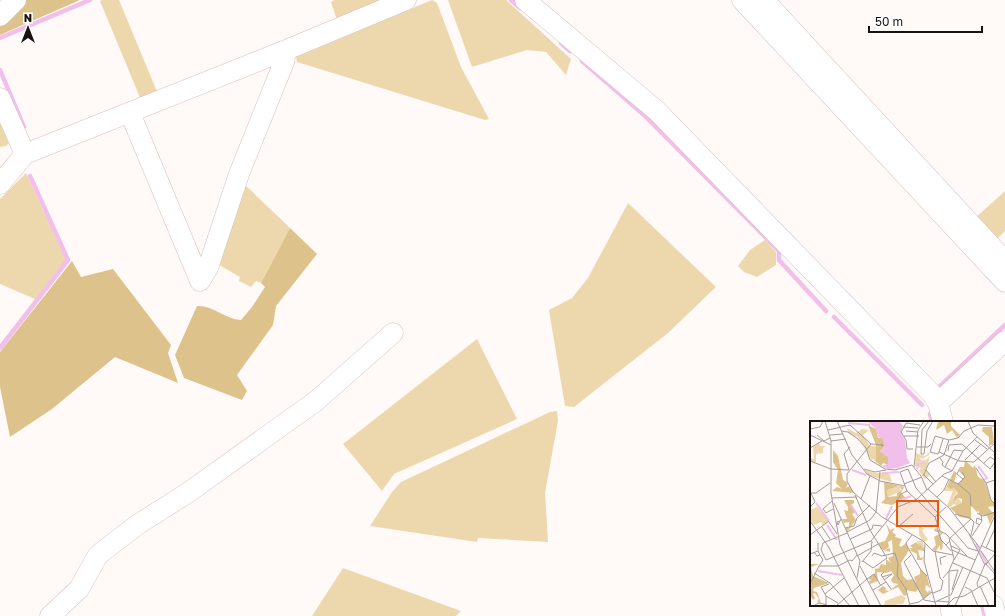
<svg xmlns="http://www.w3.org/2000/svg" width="1005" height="616" viewBox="0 0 1005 616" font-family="'Golos Text',sans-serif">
	<rect width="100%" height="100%" fill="#fff9f8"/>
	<!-- green -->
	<path fill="#edd8ae" d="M 102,0 L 119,0 L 158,94 L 141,100 L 100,1 Z
		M 334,0 L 385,0 L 337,20 L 331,2 Z
		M 432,0 L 437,3 L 461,67 L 489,119 L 485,120 L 297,62 L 296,57 Z
		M 448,0 L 506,0 L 571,59 L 566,75 L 546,52 L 527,50 L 472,67 Z
		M 0,109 L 12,140 L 6,146 L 0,147 Z
		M 26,173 L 66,260 L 35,299 L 0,284 L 0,199 Z
		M 240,180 L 290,228 L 261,283 L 256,281 L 251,287 L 239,281 L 240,277 L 214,262 Z
		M 1005,191 L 1005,231 L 993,243 L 973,220 Z
		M 628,203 L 716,287 L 668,333 L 574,407 L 565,406 L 549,310 L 572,298 L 588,278 Z
		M 765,240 L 776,252 L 776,265 L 757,277 L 744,272 L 738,266 L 750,250 Z
		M 477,339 L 517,419 L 394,474 L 382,491 L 343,444 Z
		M 557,411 L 558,421 L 545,493 L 548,542 L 478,538 L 477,542 L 370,526 L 392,492 L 401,482 L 550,412 Z
		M 343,568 L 461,611 L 456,616 L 312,616 Z"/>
	<!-- forest -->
	<path fill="#dec28b" d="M 22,0 L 80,0 L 0,35 L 0,23 Z
		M 290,228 L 317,254 L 276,306 L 273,325 L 237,375 L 247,391 L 242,400 L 184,378 L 175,355 L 197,306 C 213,305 225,319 241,320 L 252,307 L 265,287 L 261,283 Z
		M 72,261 L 81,277 L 113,269 L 171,345 L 168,353 L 178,383 L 115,357 L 52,409 L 10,437 L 0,387 L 0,352 Z"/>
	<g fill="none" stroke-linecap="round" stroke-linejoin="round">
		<!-- stream -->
		<path stroke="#f1bfe9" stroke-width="4.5" d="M 511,0 L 520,8
			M 0,38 L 90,0
			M 561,43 L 570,51
			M 582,61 L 644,115 L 779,251 L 779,260 L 826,311
			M 0,70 L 24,127
			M 834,317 L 922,405
			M 0,348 L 68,260 L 30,176
			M 937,389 L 1005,325
			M 930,414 L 932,422
			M 982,605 L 985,616"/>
		<defs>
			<path id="minor" d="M 525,0 L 657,111 L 932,394 L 938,403 L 943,422
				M 742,0 L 1005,282
				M 764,0 L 1005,261
				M 0,16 L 16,0
				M 0,98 L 25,154
				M 130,113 L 200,281
				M 0,184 L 25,154 L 286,50 L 406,0
				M 200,281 L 208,268 L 239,174 L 284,62 L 286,50
				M 938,403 L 1005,341
				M 950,605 L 952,616
				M 993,605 L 996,616
				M 50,616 L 79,589 L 98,555 L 137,525 L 189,492 L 316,401 L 393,333"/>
		</defs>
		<!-- minor casing -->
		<use href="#minor" stroke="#d9beba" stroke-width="21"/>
		<!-- minor -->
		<use href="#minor" stroke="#fff" stroke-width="20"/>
	</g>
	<!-- overview -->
	<g transform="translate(810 421)">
		<rect width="185" height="185" fill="#fff9f8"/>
		<path d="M 37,7 L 46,12 L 52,8 L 59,9 L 53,14 L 60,25 L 66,25 L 66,41 L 63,38 L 62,40 L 48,16 L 45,15 L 44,17 L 43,14 L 39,13 ZM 9,22 L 10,25 L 16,25 L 13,27 L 13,32 L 6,33 L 6,42 L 0,40 L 0,37 L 4,38 L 3,26 ZM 117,31 L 119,32 L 119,34 L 112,38 L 109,36 L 113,41 L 108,42 L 113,42 L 120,35 L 116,50 L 120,54 L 115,58 L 109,50 L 111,47 L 105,45 L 106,32 L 114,35 L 118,33 ZM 55,49 L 65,52 L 79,52 L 82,61 L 57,54 ZM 89,65 L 91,70 L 78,76 L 77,69 ZM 137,65 L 144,67 L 147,71 L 143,77 L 144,81 L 148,77 L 152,82 L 148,85 L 144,83 L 139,87 L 137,85 L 143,70 L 134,70 ZM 7,86 L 19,100 L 13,104 L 11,101 L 4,104 L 0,98 L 0,89 ZM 109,105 L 114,108 L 112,110 L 118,119 L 113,121 L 115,131 L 108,120 L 113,120 L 109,114 ZM 91,174 L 96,177 L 93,183 L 74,185 L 75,180 Z" fill="#edd8ae"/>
		<path d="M 141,0 L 141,5 L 150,14 L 147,17 L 142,9 L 137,13 L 134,4 L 126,9 L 128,1 ZM 58,4 L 66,8 L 68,17 L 73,17 L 75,25 L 70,30 L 78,36 L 78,44 L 73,42 L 71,45 L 66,41 L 66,24 ZM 173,6 L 182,6 L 184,22 L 179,25 L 179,16 L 172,10 ZM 23,29 L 28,35 L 33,59 L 38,62 L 36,67 L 39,65 L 44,72 L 22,70 L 27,66 L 32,68 L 26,62 L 28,49 L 23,41 ZM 155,39 L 163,47 L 165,44 L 168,56 L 174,59 L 181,79 L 185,83 L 185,89 L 183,85 L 178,86 L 182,91 L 185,91 L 180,103 L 177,95 L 169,93 L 169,90 L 167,91 L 161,85 L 161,98 L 150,96 L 140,87 L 152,82 L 152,78 L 148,77 L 143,82 L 144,76 L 148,72 L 144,67 L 140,68 L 137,65 L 144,50 L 147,52 L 144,61 L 148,63 L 155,56 L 148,49 L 150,46 L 154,46 ZM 74,61 L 94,66 L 91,72 L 96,77 L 82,84 L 71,82 L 75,78 ZM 89,65 L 92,69 L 87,72 L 87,75 L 78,76 L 77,69 ZM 34,79 L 44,79 L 44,82 L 41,84 L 46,91 L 42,93 L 46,99 L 37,111 L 36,107 L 39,107 L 39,101 L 34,102 L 32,98 L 37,98 L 34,89 L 38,90 L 38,86 ZM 76,102 L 80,109 L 85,107 L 82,111 L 86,114 L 85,116 L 92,118 L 89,124 L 91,126 L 96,122 L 99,129 L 102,129 L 99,127 L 103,127 L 100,125 L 106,121 L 110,125 L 106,118 L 114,128 L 114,130 L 108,129 L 110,137 L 114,136 L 112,139 L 107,139 L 107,133 L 99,129 L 91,142 L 93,155 L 97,159 L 103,158 L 106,162 L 104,156 L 110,153 L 110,148 L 117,155 L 120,167 L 116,164 L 115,168 L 118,172 L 119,169 L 121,171 L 114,178 L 108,168 L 106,171 L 96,169 L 97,174 L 94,175 L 88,166 L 73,173 L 68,169 L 73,165 L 77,168 L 74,169 L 79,170 L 88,163 L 83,162 L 81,159 L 84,154 L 81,150 L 76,152 L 67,151 L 68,160 L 60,163 L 59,160 L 62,159 L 58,158 L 65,152 L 65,148 L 69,147 L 71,143 L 76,144 L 76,138 L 81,142 L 78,137 L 83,135 L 82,119 L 78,121 L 79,126 L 75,129 L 80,127 L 80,131 L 71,128 L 68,122 L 75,120 L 79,112 ZM 125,107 L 133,112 L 130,115 L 133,122 L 132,129 L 130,128 L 130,124 L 126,130 L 122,129 L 126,124 L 124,116 L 131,112 L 124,110 ZM 1,143 L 9,143 L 1,146 L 3,155 L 19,162 L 4,167 L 3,170 L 7,171 L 11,182 L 7,181 L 9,178 L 5,172 L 3,173 L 5,177 L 3,179 L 1,176 Z" fill="#dec28b" fill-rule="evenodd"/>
		<path d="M 57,0 L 88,0 L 93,4 L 91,12 L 95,19 L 97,37 L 100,42 L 88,47 L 79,48 L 71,45 L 78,43 L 78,36 L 70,30 L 75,25 L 73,18 L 68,16 L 66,8 Z" fill="#f1bfe9"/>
		<path fill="none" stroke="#f1bfe9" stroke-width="2" d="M 38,2 L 60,4M 168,45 L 177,57 L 174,59M 107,48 L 108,43 L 113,42 L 114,39M 42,49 L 56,54M 72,52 L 89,51M 87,81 L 101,75M 6,82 L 19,100M 41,84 L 48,95M 76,98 L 82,85M 17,104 L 27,119M 166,123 L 177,143M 8,150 L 32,154"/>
		<path fill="none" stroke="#a49c9b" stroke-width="1" d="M 15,0 L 21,20 L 21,72 L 30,124 L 60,185M 27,0 L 42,34 L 57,53 L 70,60 L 95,65M 119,0 L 112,9 L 111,33 L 114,33 L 117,10 L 123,0M 158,0 L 163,12 L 185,32M 185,5 L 168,4 L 154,10 L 148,17 L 139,19 L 125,15 L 120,31 L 128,33 L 129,31 L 149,40 L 164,41 L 185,22M 93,6 L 108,7M 0,8 L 10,6 L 13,0M 18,9 L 40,4 L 61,23 L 73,24 L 73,25 L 71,24M 31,10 L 38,11 L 48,18 L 56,27 L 60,39 L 75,48 L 85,49 L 102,44 L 111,55 L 117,69M 96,10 L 108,11M 0,14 L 21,24M 7,14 L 14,20 L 20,17M 20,14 L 33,13M 94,15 L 109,15M 165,19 L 177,28M 21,20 L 36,18M 61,23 L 37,53 L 37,60 L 43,71 L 72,96 L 113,120 L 123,130 L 143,134M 107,26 L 118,26 L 121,23M 0,27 L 12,20M 103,28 L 97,28 L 96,19 L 91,11 L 96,2 L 110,4M 138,30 L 139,24 L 152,23 L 180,48 L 185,41M 129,31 L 133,18M 129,36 L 133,41 L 132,44 L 135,46M 155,39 L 171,23M 0,40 L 21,48M 174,42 L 180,36 L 185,39M 104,46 L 108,9 L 114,0M 166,47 L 176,62M 21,48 L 39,49M 54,48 L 65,51 L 76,49M 39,49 L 34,33 L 40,26M 116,49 L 126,61M 149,49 L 147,53 L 153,58M 142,50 L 135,46 L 144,29 L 153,30M 114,54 L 123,63M 113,55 L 119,42 L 134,34 L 139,19M 132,55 L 148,63 L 160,73 L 161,85M 185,59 L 176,62 L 181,79 L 185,83M 94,63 L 112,56M 148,63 L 155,56 L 152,51M 118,68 L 140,88 L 170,127M 45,74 L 60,109 L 77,137 L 63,147 L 53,140M 127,76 L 134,69 L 139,58M 22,77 L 47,76M 51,78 L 60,55M 22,80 L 13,88 L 16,92 L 23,88M 24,82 L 50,140 L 47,157M 0,86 L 5,81 L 1,72 L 6,72 L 20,62M 88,86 L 86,81 L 91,73 L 97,70M 167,92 L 173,95 L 185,91M 145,93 L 160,97 L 164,101 L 161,114M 125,96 L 136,86M 0,100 L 18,125 L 49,185M 30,100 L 27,101 L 28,104 L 31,98M 19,101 L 27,113M 126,103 L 131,119 L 136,124M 170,104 L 166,102 L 167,97 L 172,99M 12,106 L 20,118M 88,106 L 103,93M 35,107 L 44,105 L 47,97 L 60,84M 37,111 L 60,99 L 66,91 L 70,51M 37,112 L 13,122 L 11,129 L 16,139 L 61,120 L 88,86 L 107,78 L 134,53 L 142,50 L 153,30 L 167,16M 159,113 L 168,130M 0,114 L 19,100M 102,114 L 96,122 L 98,127 L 111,149 L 117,155M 162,115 L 172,100 L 171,94M 140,117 L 161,98M 40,118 L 62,108 L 63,104 L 72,105M 140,120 L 136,124 L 141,130M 115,122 L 114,140 L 126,185M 141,125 L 150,129 L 144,139M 172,125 L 185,131M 176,127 L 185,107M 142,129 L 165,139M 171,130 L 185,151M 4,131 L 7,135 L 10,134 L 8,130M 0,133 L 8,130 L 8,122M 101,134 L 94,141 L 114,179 L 125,181 L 138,175M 47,135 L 68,123M 62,135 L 64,132 L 72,135 L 85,132 L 88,143 L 87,155 L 96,168 L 100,185M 157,135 L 136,113 L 130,110 L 125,96 L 97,70 L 90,51 L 98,48 L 106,67 L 158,127 L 168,130 L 175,144M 52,141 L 61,130 L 62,120M 143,142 L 177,157 L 185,173M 175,142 L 185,153M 176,143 L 185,133M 131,144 L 130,137 L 136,135M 9,145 L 13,139 L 10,134M 28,145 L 40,139 L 42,140 L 47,134M 50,145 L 71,185M 74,151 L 71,154 L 81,168M 4,152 L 20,162 L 40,185M 72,156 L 82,153 L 74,159M 133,157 L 139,150 L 148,149M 57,158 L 64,153 L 71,165M 0,163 L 9,145 L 28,145M 170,165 L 179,185M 155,166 L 161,169 L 168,185M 168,166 L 167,162 L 175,143M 63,169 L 76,161M 142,169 L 148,149M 123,172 L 131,169 L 133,160 L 130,157 L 125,130M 15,173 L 34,157M 139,174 L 141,174 L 153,146M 16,175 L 28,182M 127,180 L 139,181M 100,183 L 109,181 L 122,171M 3,185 L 9,182 L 17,184M 16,185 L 16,175 L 11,166 L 19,163M 26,185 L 57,158M 136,185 L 144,177 L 154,175 L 185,157M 139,185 L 139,150 L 144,138 L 139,117M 145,185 L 185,94"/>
		<path fill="#e8590c" fill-opacity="0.15" stroke="#e8590c" stroke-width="2" d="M 87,80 L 128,80 L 128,105 L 87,105 Z"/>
		<rect width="185" height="185" fill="none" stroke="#1b1110" stroke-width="2"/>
	</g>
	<!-- north arrow -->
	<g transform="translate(28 28)" stroke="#ffffff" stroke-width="3" paint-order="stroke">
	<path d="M0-3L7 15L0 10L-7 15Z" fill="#1b1110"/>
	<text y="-6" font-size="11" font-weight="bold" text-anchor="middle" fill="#1b1110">N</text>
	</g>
	<!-- scale -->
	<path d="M869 26v6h113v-6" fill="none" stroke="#1b1110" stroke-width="2"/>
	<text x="875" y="26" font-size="12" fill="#1b1110" stroke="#ffffff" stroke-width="3" paint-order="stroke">50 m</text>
</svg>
